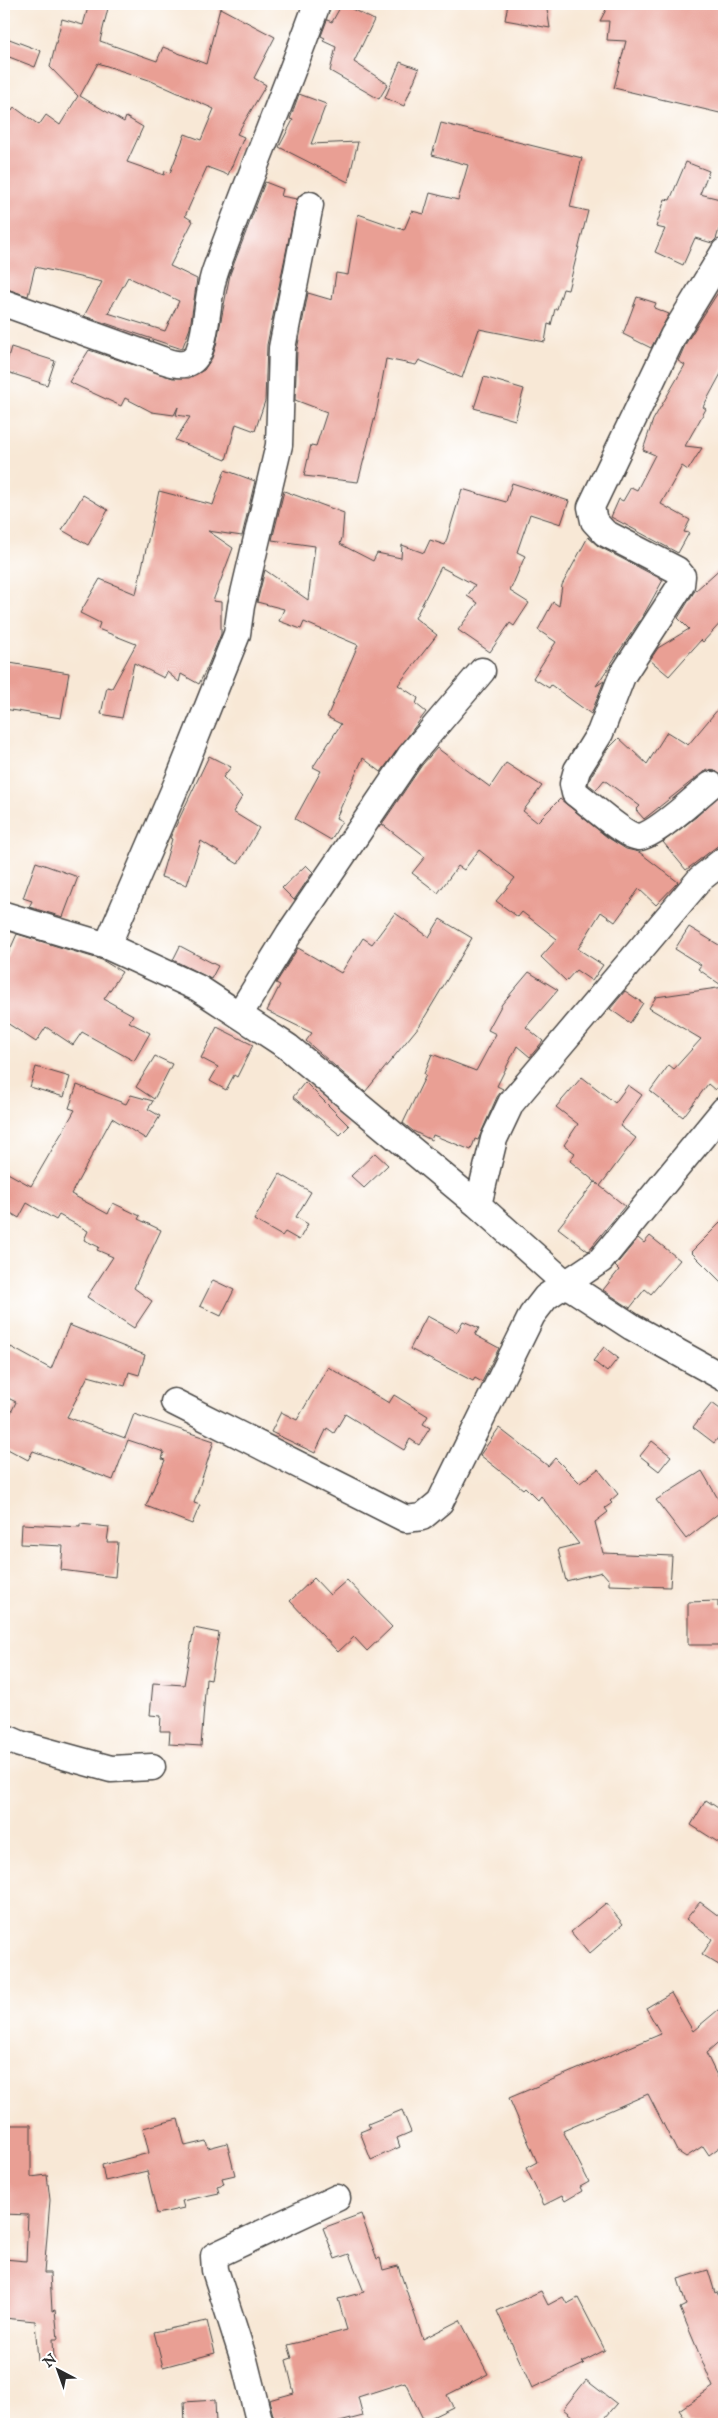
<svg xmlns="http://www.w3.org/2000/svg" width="728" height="2428" viewBox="0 0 728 2428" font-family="'IM FELL English',serif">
	<rect width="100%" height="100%" fill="#fff"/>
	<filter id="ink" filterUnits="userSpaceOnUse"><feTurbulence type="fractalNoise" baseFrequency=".02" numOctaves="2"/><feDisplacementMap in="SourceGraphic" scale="10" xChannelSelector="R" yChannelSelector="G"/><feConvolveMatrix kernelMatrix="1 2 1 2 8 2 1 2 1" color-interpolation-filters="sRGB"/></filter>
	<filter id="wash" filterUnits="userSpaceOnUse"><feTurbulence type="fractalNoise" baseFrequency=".0096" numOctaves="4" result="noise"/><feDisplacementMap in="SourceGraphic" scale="20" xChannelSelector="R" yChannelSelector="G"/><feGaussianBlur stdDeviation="1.12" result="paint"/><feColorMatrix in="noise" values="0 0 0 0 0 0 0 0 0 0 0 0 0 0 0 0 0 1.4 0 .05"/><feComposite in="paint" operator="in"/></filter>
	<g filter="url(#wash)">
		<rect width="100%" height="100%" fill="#f8e8d6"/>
		<g id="blocks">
			<!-- building -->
			<path fill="#e99f94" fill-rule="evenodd" d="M 89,4 L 109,4 L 100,41 L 157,61 L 163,47 L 206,64 L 220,8 L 275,37 L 254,78 L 266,85 L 237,134 L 244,137 L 228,175 L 207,167 L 185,216 L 193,221 L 170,266 L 197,279 L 190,328 L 182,349 L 84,316 L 102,282 L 35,267 L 28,296 L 4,288 L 4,121 L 14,107 L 39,125 L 46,115 L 60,125 L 78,96 L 50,67 L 62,19 L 83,25 ZM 98,63 L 149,80 L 214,109 L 201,140 L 185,134 L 170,173 L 165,171 L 164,175 L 127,162 L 143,127 L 126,117 L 124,122 L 80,96 ZM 128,277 L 179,301 L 165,331 L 108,313 Z
				M 342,4 L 374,20 L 354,62 L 388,84 L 379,99 L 330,71 L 336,47 L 323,41 L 325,38 L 321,36 L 327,20 L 332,22 Z
				M 508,4 L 546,4 L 550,28 L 505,20 Z
				M 609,4 L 724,4 L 724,114 L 614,88 L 626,41 L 607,40 L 609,21 L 600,21 Z
				M 4,37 L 41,51 L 35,67 L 4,55 Z
				M 400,62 L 419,69 L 404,106 L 385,98 Z
				M 299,94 L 326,104 L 311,144 L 358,142 L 348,182 L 279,147 L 293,120 L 290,119 Z
				M 441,123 L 582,158 L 570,207 L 588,211 L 568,290 L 563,289 L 557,309 L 555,309 L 551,325 L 548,324 L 545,342 L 479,329 L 462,378 L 419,360 L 416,365 L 386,359 L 377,409 L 358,482 L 304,476 L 311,445 L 316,446 L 327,412 L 295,400 L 297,350 L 308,293 L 332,300 L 336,273 L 348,275 L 358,214 L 404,230 L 412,211 L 424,214 L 430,193 L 458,200 L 468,165 L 432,155 Z
				M 686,162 L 709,171 L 700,194 L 724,200 L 724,214 L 716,239 L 712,243 L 695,238 L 683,265 L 655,252 L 665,229 L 656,227 L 665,199 L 670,200 Z
				M 265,182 L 283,189 L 281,196 L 297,199 L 267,345 L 265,401 L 255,431 L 236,424 L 226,460 L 175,440 L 190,417 L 176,415 L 178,407 L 174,415 L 152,412 L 125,398 L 121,406 L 69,382 L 89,350 L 173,378 L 189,378 L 204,370 L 212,358 L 216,346 L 230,274 Z
				M 724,283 L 724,368 L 703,407 L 706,409 L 685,446 L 702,448 L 688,470 L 682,466 L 661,504 L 690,520 L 684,532 L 689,533 L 678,553 L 611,517 L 619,499 L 623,501 L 631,487 L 637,490 L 655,455 L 643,450 L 653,420 L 685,365 L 678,361 L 686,343 Z
				M 637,297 L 656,303 L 654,308 L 669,314 L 651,348 L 623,334 Z
				M 11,347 L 55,361 L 47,385 L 4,371 Z
				M 484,377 L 524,389 L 515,420 L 474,408 Z
				M 225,470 L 255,481 L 242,536 L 208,531 L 233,548 L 213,601 L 221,602 L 221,634 L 207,668 L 199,684 L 181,674 L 179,682 L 167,672 L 164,678 L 134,663 L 122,718 L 101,714 L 107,687 L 112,688 L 136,644 L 98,629 L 100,623 L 80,613 L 100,579 L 136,594 L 159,491 L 213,505 Z
				M 512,483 L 569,501 L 561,524 L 530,514 L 517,552 L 525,556 L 510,591 L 529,603 L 514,626 L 510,623 L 490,652 L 458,630 L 478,603 L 467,596 L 475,585 L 441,567 L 415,618 L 437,635 L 398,685 L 418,698 L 416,704 L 426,712 L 381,772 L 363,758 L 336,818 L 342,821 L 331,840 L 295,819 L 321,771 L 313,767 L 341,724 L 327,717 L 358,645 L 304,622 L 301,629 L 279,621 L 284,609 L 257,602 L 265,570 L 308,600 L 315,546 L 272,540 L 284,491 L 344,513 L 342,538 L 340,544 L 373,561 L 377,553 L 401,558 L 402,545 L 424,553 L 430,540 L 445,545 L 462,489 L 506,502 Z
				M 83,495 L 108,510 L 88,545 L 62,530 Z
				M 588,537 L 598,546 L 663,580 L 643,616 L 596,686 L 604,681 L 591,714 L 551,685 L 549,688 L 533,678 L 556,642 L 538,630 L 553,602 L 559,606 L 562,585 Z
				M 724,565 L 724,619 L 703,642 L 701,640 L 669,676 L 650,660 L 658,648 L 689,629 L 678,618 L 694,592 Z
				M 4,662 L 69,673 L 61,718 L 4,709 Z
				M 724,702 L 724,779 L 716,771 L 708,770 L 702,773 L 644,819 L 636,810 L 640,806 L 604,780 L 596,790 L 588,784 L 591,776 L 607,750 L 619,738 L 647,764 L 667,732 L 688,745 Z
				M 437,748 L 490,787 L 506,763 L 542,786 L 523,811 L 537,822 L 560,799 L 607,837 L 626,849 L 639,852 L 678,882 L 656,905 L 639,889 L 615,922 L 601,912 L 578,949 L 603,965 L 592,981 L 576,970 L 566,981 L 541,957 L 557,939 L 522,912 L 518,917 L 496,901 L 515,878 L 479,850 L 464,870 L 458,866 L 438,893 L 412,873 L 425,857 L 382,824 L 422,765 Z
				M 209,756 L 231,767 L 223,777 L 242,797 L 233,812 L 259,828 L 238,864 L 201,841 L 187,885 L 161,877 L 172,839 L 170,838 Z
				M 724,791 L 724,841 L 686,870 L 663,842 L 696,817 Z
				M 36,862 L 78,877 L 63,917 L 29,907 L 32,901 L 23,898 Z
				M 306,865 L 313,872 L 294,900 L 282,888 Z
				M 395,913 L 429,937 L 440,919 L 472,938 L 420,1025 L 365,1092 L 306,1041 L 312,1033 L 267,1011 L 280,985 L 276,983 L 298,948 L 341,973 L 363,938 L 372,944 Z
				M 689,927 L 724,948 L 724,987 L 698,969 L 701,965 L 675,949 Z
				M 17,934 L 102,960 L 122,972 L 104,999 L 133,1015 L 129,1022 L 150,1033 L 134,1061 L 82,1032 L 73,1045 L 46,1027 L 36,1042 L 4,1021 L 4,963 Z
				M 180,946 L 218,966 L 211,979 L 173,960 Z
				M 529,972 L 558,990 L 526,1027 L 543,1041 L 530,1057 L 517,1046 L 497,1086 L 503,1089 L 497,1097 L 478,1140 L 475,1139 L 471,1150 L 433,1135 L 431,1140 L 413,1131 L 403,1123 L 426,1075 L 424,1074 L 432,1054 L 476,1071 L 496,1034 L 488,1030 L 502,1004 Z
				M 724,987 L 724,1079 L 715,1090 L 708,1084 L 683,1117 L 650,1091 L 669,1065 L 674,1069 L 701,1039 L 649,1008 L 656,997 Z
				M 625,991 L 643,1003 L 630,1023 L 610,1009 Z
				M 217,1027 L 253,1045 L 237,1077 L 234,1075 L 226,1090 L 210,1081 L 218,1067 L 201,1058 Z
				M 155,1056 L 172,1064 L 154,1099 L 136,1087 Z
				M 36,1067 L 70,1077 L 64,1097 L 30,1087 Z
				M 582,1077 L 615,1103 L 628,1085 L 642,1095 L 620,1126 L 636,1138 L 600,1186 L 625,1206 L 588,1251 L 558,1228 L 595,1182 L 599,1185 L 570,1161 L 575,1153 L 564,1145 L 578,1124 L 556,1107 Z
				M 305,1082 L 349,1126 L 340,1135 L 293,1097 Z
				M 77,1085 L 126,1104 L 131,1095 L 153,1101 L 148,1109 L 160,1116 L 146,1139 L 112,1118 L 71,1194 L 108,1214 L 113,1203 L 140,1216 L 138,1219 L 161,1230 L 134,1288 L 152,1301 L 134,1328 L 87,1297 L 113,1257 L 97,1250 L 99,1247 L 84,1240 L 88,1231 L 59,1215 L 56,1220 L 27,1203 L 19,1218 L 4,1209 L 4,1171 L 31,1186 L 75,1110 L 69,1108 Z
				M 375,1153 L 388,1165 L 364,1188 L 351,1176 Z
				M 280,1174 L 311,1192 L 296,1217 L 308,1224 L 299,1240 L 285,1232 L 282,1236 L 254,1220 Z
				M 724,1219 L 724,1285 L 691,1252 Z
				M 650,1236 L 680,1260 L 651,1294 L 645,1289 L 630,1308 L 603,1290 L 619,1270 L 615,1266 L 638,1238 L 644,1243 Z
				M 213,1280 L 234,1290 L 221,1316 L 200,1306 Z
				M 427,1316 L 457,1332 L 463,1321 L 479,1328 L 475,1335 L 499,1348 L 482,1382 L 475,1378 L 473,1381 L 410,1349 Z
				M 69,1325 L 145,1355 L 139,1375 L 129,1372 L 125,1386 L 88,1376 L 67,1417 L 125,1438 L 134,1414 L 214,1441 L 194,1503 L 200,1505 L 192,1524 L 146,1506 L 165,1460 L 162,1459 L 164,1452 L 128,1440 L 113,1480 L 33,1451 L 28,1460 L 4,1447 L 4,1427 L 16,1402 L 4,1396 L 4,1361 L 11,1347 L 51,1369 Z
				M 604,1347 L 618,1358 L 607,1372 L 593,1361 Z
				M 328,1367 L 389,1403 L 394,1395 L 428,1416 L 423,1424 L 430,1428 L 419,1445 L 410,1439 L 404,1450 L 345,1414 L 334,1433 L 327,1428 L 315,1453 L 271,1432 L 281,1412 L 297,1420 Z
				M 712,1403 L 724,1412 L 724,1430 L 714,1443 L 693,1427 Z
				M 499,1428 L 548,1466 L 555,1458 L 580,1483 L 598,1469 L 618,1494 L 610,1501 L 612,1503 L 605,1508 L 608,1512 L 595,1522 L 603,1553 L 672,1556 L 670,1587 L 609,1585 L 609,1580 L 602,1572 L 566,1581 L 558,1549 L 579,1544 L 541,1496 L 538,1500 L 525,1487 L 523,1489 L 480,1455 Z
				M 652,1441 L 671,1456 L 659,1471 L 640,1456 Z
				M 702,1471 L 724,1509 L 686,1539 L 656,1500 Z
				M 22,1524 L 80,1527 L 80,1524 L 109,1527 L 107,1542 L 118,1542 L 115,1577 L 61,1570 L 63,1546 L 21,1544 Z
				M 314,1578 L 330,1595 L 347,1580 L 392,1627 L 367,1651 L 354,1637 L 338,1652 L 290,1601 Z
				M 718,1601 L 718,1607 L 724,1607 L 724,1645 L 688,1645 L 688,1602 Z
				M 194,1628 L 219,1633 L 211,1680 L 206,1679 L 201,1746 L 169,1744 L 170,1731 L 160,1731 L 161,1716 L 150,1715 L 153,1683 L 184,1685 Z
				M 706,1800 L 724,1812 L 724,1846 L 691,1825 Z
				M 700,1902 L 724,1920 L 724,1968 L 702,1955 L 712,1939 L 686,1919 Z
				M 606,1903 L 623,1924 L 589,1954 L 571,1932 Z
				M 671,1993 L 693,2031 L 724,2005 L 724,2037 L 706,2053 L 724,2090 L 724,2144 L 709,2155 L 703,2146 L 686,2157 L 677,2151 L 648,2094 L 563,2131 L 589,2182 L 580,2187 L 582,2191 L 565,2201 L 562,2196 L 544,2205 L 526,2168 L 537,2162 L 509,2098 L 661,2034 L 646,2008 Z
				M 402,2110 L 411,2132 L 397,2138 L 400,2147 L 371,2160 L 360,2132 L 370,2128 L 368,2124 Z
				M 178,2119 L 185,2146 L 206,2141 L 208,2148 L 227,2143 L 235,2175 L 222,2178 L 224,2184 L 217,2186 L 219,2193 L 182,2201 L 184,2208 L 157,2214 L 147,2171 L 105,2181 L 102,2165 L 149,2153 L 143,2128 Z
				M 4,2125 L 31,2125 L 31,2177 L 47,2175 L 50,2200 L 44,2273 L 50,2273 L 52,2311 L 55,2310 L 58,2339 L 53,2339 L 54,2360 L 38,2361 L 35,2321 L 4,2318 L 4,2259 L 26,2261 L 28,2215 L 4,2214 Z
				M 361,2214 L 377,2259 L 380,2258 L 383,2270 L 398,2266 L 423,2339 L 460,2320 L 488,2374 L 447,2395 L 453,2407 L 424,2421 L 405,2382 L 358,2397 L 363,2416 L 332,2424 L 285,2424 L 283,2417 L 274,2419 L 269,2400 L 294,2393 L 286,2360 L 292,2358 L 288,2345 L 347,2330 L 338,2299 L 364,2292 L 349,2254 L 335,2259 L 323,2228 Z
				M 708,2270 L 715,2293 L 717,2292 L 724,2310 L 724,2424 L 689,2424 L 679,2410 L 713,2387 L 680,2308 L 686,2305 L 678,2279 Z
				M 541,2291 L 548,2305 L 563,2297 L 567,2304 L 578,2298 L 605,2350 L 582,2362 L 584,2364 L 532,2388 L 497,2311 Z
				M 207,2321 L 215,2353 L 163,2367 L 154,2332 Z
				M 586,2380 L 617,2404 L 600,2424 L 582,2424 L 563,2409 Z
				M 215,2400 L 216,2424 L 185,2424 L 184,2402 Z"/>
		</g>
	</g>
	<g filter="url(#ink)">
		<use href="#blocks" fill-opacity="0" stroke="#4a4745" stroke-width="1"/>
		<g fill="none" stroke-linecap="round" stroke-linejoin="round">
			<defs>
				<path id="minor" d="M 4,303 L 165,361 C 180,366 192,367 199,351 C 209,325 206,295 216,269 C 248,180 285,93 317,4
					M 711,785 C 697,796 656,835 639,837 C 625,837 588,802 575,793 L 573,784 L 577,770 L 600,733 L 622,676 L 681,585 L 682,576 L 677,570 L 605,533 L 594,521 L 591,507 L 673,336 L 724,252
					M 4,915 L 107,946 L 198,988 L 288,1047 L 478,1205 L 566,1284 L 632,1327 L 724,1378
					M 107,946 L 179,779 L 237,634 L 241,606 L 279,445 L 282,348 L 310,205
					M 239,1015 L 289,934 L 410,756 L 482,671
					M 478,1205 L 494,1139 L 511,1103 L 700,879 L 724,860
					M 174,1402 L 406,1519 L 422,1517 L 440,1502 L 532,1315 L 546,1297 L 601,1260 L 724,1110
					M 4,1737 L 20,1744 L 111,1769 L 152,1767
					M 260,2424 L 244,2360 L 215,2270 L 214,2256 L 337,2198"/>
			</defs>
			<!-- minor casing -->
			<use href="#minor" stroke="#4a4745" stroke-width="29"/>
			<!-- minor -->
			<use href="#minor" stroke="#fff" stroke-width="26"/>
		</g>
	</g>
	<!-- margin -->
	<rect width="728" height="2428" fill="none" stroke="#fff" stroke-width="20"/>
	<!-- north arrow -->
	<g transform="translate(58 2370) rotate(319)" stroke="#ffffff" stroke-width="4" paint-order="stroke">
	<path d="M0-4L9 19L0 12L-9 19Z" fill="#2b2b2b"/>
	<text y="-8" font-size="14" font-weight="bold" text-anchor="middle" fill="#2b2b2b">N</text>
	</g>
</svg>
